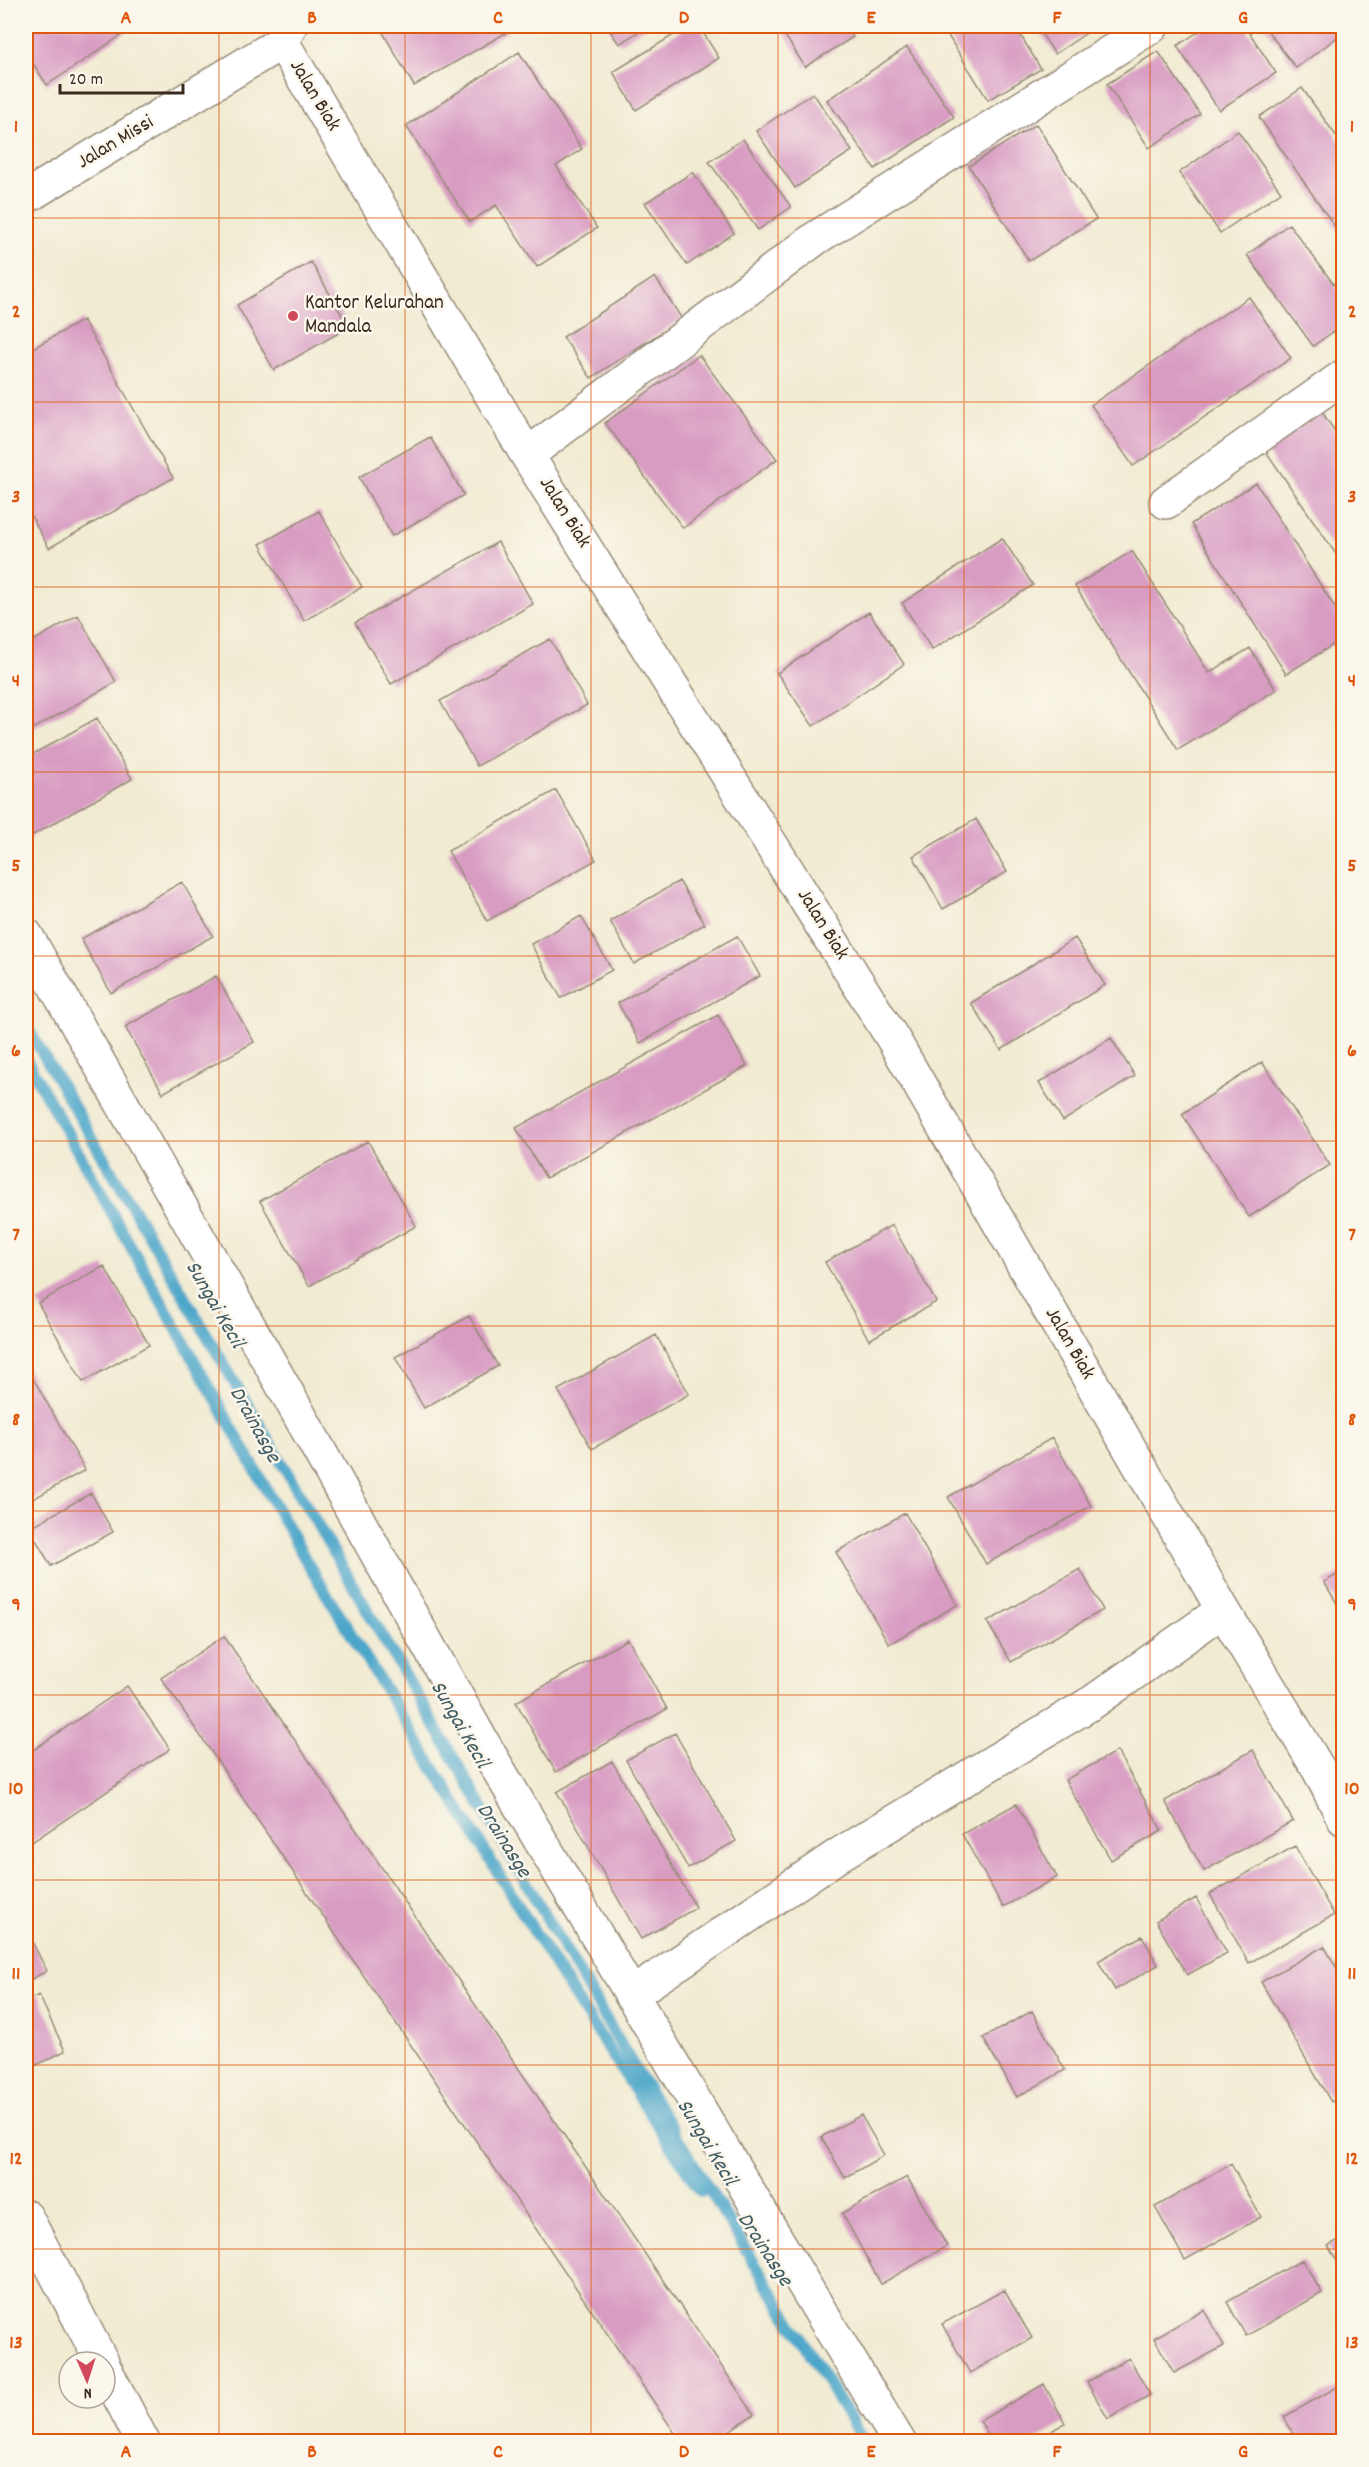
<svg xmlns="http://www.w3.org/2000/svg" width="1369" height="2467" viewBox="0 0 1369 2467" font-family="Dekko,sans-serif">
	<rect width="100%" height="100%" fill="#fbf7ec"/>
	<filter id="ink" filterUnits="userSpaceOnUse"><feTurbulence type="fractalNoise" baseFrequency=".0167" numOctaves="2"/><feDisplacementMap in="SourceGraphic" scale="12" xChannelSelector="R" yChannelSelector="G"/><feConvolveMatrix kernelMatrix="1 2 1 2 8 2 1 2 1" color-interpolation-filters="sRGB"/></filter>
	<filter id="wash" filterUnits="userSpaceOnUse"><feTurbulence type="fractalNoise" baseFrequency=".008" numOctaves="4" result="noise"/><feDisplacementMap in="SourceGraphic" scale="24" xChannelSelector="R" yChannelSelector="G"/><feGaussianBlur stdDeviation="1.35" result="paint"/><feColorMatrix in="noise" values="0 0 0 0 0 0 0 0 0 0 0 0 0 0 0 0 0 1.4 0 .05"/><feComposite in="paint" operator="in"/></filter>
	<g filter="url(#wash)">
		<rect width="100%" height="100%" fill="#f1ebd2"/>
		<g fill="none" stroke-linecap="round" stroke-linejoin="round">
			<!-- stream -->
			<path stroke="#4ba6c9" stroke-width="12" d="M 26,1025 L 631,2062 L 864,2442
				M 26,1059 L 308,1564 L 574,1996 L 701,2192"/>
		</g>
		<g id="blocks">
			<!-- building -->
			<path fill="#d89bc2" d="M 26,26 L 127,26 L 129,30 L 47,85 L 26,53 Z
				M 379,26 L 505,26 L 509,31 L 414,86 Z
				M 607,26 L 648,26 L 619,44 Z
				M 688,26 L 699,26 L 719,58 L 636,110 L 613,72 Z
				M 779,26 L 846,26 L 853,37 L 805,67 Z
				M 942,26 L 1015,26 L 1041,69 L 988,100 Z
				M 1036,26 L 1097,26 L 1055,54 Z
				M 1207,26 L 1245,26 L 1276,73 L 1219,110 L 1177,46 Z
				M 1264,26 L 1341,26 L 1344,32 L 1296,68 Z
				M 907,47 L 954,117 L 875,169 L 827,100 Z
				M 1158,51 L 1200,114 L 1149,148 L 1107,84 Z
				M 519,52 L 582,149 L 556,166 L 597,228 L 537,267 L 496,205 L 470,222 L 406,126 Z
				M 1302,88 L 1344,147 L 1344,240 L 1259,117 Z
				M 813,93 L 852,151 L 795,188 L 756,131 Z
				M 1036,124 L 1096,219 L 1029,261 L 969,166 Z
				M 1238,131 L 1281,192 L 1220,233 L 1179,173 Z
				M 743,139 L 791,207 L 758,230 L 709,162 Z
				M 693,172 L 734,233 L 687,265 L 645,203 Z
				M 1289,224 L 1344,298 L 1344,324 L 1313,346 L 1247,255 Z
				M 311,262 L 349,327 L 274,370 L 237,305 Z
				M 655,277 L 682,319 L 591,378 L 563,337 Z
				M 1249,297 L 1291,358 L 1133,466 L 1091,405 Z
				M 83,320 L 173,478 L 49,548 L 26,507 L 26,352 Z
				M 699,355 L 777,459 L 683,528 L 605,423 Z
				M 1322,412 L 1344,445 L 1344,558 L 1340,560 L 1265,450 Z
				M 430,437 L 464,495 L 392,536 L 359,477 Z
				M 1256,483 L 1344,622 L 1344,638 L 1286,674 L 1191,524 Z
				M 319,511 L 362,587 L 304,621 L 260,544 Z
				M 1002,538 L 1033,585 L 932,650 L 902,603 Z
				M 498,542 L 533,604 L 391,684 L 355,623 Z
				M 1132,551 L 1209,673 L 1250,648 L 1276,690 L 1178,750 L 1075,586 Z
				M 869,612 L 904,664 L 813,726 L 777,673 Z
				M 78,615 L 116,682 L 26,733 L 26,645 Z
				M 550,639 L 587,705 L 477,766 L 440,701 Z
				M 97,718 L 132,779 L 26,839 L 26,758 Z
				M 556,790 L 596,860 L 487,921 L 448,851 Z
				M 976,819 L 1007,872 L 943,909 L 913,856 Z
				M 679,881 L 705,924 L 634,964 L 610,921 Z
				M 182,882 L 213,936 L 111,993 L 81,939 Z
				M 581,916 L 612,970 L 561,998 L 531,944 Z
				M 737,936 L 760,976 L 640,1043 L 618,1003 Z
				M 1075,938 L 1105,985 L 1001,1050 L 971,1003 Z
				M 216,976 L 254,1042 L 163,1093 L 125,1027 Z
				M 718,1015 L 747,1066 L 546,1178 L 516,1128 Z
				M 1111,1038 L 1135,1076 L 1063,1121 L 1039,1083 Z
				M 1262,1062 L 1330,1165 L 1249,1217 L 1182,1114 Z
				M 368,1141 L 416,1226 L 309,1286 L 260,1201 Z
				M 892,1225 L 936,1302 L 869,1340 L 825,1262 Z
				M 104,1266 L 149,1345 L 83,1382 L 38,1303 Z
				M 469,1316 L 498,1366 L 424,1408 L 395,1357 Z
				M 656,1335 L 689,1394 L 592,1449 L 558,1390 Z
				M 26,1366 L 85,1470 L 26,1503 Z
				M 1052,1438 L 1091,1506 L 986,1564 L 948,1497 Z
				M 91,1493 L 113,1532 L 51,1566 L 29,1528 Z
				M 905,1513 L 957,1605 L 889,1644 L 836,1552 Z
				M 1080,1569 L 1103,1610 L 1011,1662 L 987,1622 Z
				M 1344,1571 L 1344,1615 L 1324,1582 Z
				M 224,1636 L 754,2414 L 713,2442 L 681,2442 L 161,1678 Z
				M 628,1639 L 667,1709 L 556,1772 L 516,1702 Z
				M 127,1686 L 170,1749 L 26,1846 L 26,1755 Z
				M 675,1733 L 736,1841 L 688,1868 L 626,1760 Z
				M 1253,1750 L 1293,1821 L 1204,1871 L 1165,1801 Z
				M 1117,1751 L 1162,1831 L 1111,1860 L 1065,1780 Z
				M 612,1761 L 696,1908 L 641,1939 L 557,1792 Z
				M 1016,1804 L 1057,1877 L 1003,1907 L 962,1834 Z
				M 1295,1846 L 1334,1915 L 1249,1963 L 1210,1894 Z
				M 1196,1898 L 1227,1953 L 1187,1975 L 1156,1921 Z
				M 26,1930 L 47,1971 L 26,1982 Z
				M 1142,1936 L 1158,1965 L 1115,1990 L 1098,1961 Z
				M 1324,1946 L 1344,1980 L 1344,2095 L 1331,2102 L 1261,1982 Z
				M 39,1995 L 65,2051 L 26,2070 L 26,2001 Z
				M 1032,2011 L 1065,2070 L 1017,2097 L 983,2038 Z
				M 861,2115 L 884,2155 L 845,2178 L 821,2137 Z
				M 1231,2164 L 1261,2217 L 1185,2260 L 1155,2207 Z
				M 907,2177 L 947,2246 L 881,2284 L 842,2213 Z
				M 1344,2237 L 1344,2273 L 1328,2246 Z
				M 1302,2260 L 1322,2293 L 1246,2336 L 1227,2302 Z
				M 1004,2290 L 1032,2338 L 970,2373 L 942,2324 Z
				M 1204,2310 L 1224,2346 L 1174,2373 L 1154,2338 Z
				M 1129,2358 L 1150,2395 L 1108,2419 L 1087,2382 Z
				M 1344,2383 L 1344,2442 L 1298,2442 L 1284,2417 Z
				M 1044,2384 L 1065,2423 L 1033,2442 L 992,2442 L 980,2421 Z"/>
		</g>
	</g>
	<g filter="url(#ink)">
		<use href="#blocks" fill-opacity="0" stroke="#968a78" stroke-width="1.5"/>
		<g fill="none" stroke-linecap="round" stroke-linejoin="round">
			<defs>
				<path id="minor" d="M 282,42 L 527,455 L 893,1039 L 1223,1610 L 1319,1770 L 1344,1819
					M 26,197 L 282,42 L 290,26
					M 527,455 L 816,238 L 1152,26
					M 1166,502 L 1344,376
					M 26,935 L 287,1393 L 481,1740 L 768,2225 L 899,2442
					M 631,1995 L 840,1854 L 1093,1702 L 1223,1610
					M 26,2217 L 102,2362
					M 105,2369 L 143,2442"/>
			</defs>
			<!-- minor casing -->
			<use href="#minor" stroke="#968a78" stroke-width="36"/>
			<!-- minor -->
			<use href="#minor" stroke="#fff" stroke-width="33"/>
		</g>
	</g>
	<!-- grid -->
	<path fill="none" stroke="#df570d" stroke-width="1.5" stroke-opacity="0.55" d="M 219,26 L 219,2442M 405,26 L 405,2442M 591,26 L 591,2442M 778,26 L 778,2442M 964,26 L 964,2442M 1150,26 L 1150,2442M 26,218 L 1344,218M 26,402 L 1344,402M 26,587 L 1344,587M 26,772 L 1344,772M 26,956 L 1344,956M 26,1141 L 1344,1141M 26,1326 L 1344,1326M 26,1511 L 1344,1511M 26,1695 L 1344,1695M 26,1880 L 1344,1880M 26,2065 L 1344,2065M 26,2249 L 1344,2249"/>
	<!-- markers -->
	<circle fill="#d1495b" stroke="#fbf7ec" stroke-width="2" cx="293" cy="316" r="6"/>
	<g text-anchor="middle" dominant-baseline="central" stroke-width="5" stroke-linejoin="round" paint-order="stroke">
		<!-- street labels -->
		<g font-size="21" fill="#3b2a1e" stroke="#fbf7ec">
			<text transform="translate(314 96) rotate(59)">Jalan Biak</text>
			<text transform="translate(116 143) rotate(-31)">Jalan Missi</text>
			<text transform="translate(564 513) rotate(58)">Jalan Biak</text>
			<text transform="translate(822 925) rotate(58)">Jalan Biak</text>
			<text transform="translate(1069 1344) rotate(60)">Jalan Biak</text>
		</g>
		<!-- poi labels -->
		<g font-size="21" fill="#3b2a1e" stroke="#fbf7ec" text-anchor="start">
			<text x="305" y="304">Kantor Kelurahan<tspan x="305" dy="24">Mandala</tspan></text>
		</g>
		<!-- water labels -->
		<g font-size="22" font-style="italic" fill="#415c62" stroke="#fbf7ec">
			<text transform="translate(214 1305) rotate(60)">Sungai Kecil</text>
			<text transform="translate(254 1425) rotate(61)">Drainasge</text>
			<text transform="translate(459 1725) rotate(60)">Sungai Kecil</text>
			<text transform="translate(503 1841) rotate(58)">Drainasge</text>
			<text transform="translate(706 2143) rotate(59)">Sungai Kecil</text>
			<text transform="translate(764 2250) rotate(57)">Drainasge</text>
		</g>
	</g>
	<!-- margin -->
	<rect width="1369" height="2467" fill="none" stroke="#fbf7ec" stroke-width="66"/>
	<!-- north arrow -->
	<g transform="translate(87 2380) rotate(177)"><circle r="28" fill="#fbf7ec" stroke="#aea59a" stroke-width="1.5"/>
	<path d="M0-4.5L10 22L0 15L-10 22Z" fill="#d1495b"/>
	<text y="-9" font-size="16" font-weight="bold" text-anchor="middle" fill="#3b2a1e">N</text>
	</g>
	<!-- scale -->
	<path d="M60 84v9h123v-9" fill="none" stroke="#3b2a1e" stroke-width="3"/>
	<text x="69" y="84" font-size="18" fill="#3b2a1e" stroke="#fbf7ec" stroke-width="4.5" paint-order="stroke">20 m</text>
	<rect x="33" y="33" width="1303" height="2401" fill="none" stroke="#df570d" stroke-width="2"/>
	<g font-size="20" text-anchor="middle" font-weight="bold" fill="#df570d">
		<text x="126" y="23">A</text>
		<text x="312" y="23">B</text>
		<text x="498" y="23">C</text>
		<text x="684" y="23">D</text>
		<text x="871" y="23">E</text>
		<text x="1057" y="23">F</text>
		<text x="1243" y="23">G</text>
		<text x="16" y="132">1</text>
		<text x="1352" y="132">1</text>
		<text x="16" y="317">2</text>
		<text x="1352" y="317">2</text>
		<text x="16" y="502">3</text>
		<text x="1352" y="502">3</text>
		<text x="16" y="686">4</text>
		<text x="1352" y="686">4</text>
		<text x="16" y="871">5</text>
		<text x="1352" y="871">5</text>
		<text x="16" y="1056">6</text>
		<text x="1352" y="1056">6</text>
		<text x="16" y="1240">7</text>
		<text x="1352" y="1240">7</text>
		<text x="16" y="1425">8</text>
		<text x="1352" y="1425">8</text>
		<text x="16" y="1610">9</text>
		<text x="1352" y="1610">9</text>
		<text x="16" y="1794">10</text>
		<text x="1352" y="1794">10</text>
		<text x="16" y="1979">11</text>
		<text x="1352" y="1979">11</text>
		<text x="16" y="2164">12</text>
		<text x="1352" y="2164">12</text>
		<text x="16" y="2348">13</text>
		<text x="1352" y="2348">13</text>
		<text x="126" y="2457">A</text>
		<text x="312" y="2457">B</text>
		<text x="498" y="2457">C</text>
		<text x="684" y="2457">D</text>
		<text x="871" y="2457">E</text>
		<text x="1057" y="2457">F</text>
		<text x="1243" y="2457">G</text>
	</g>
</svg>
